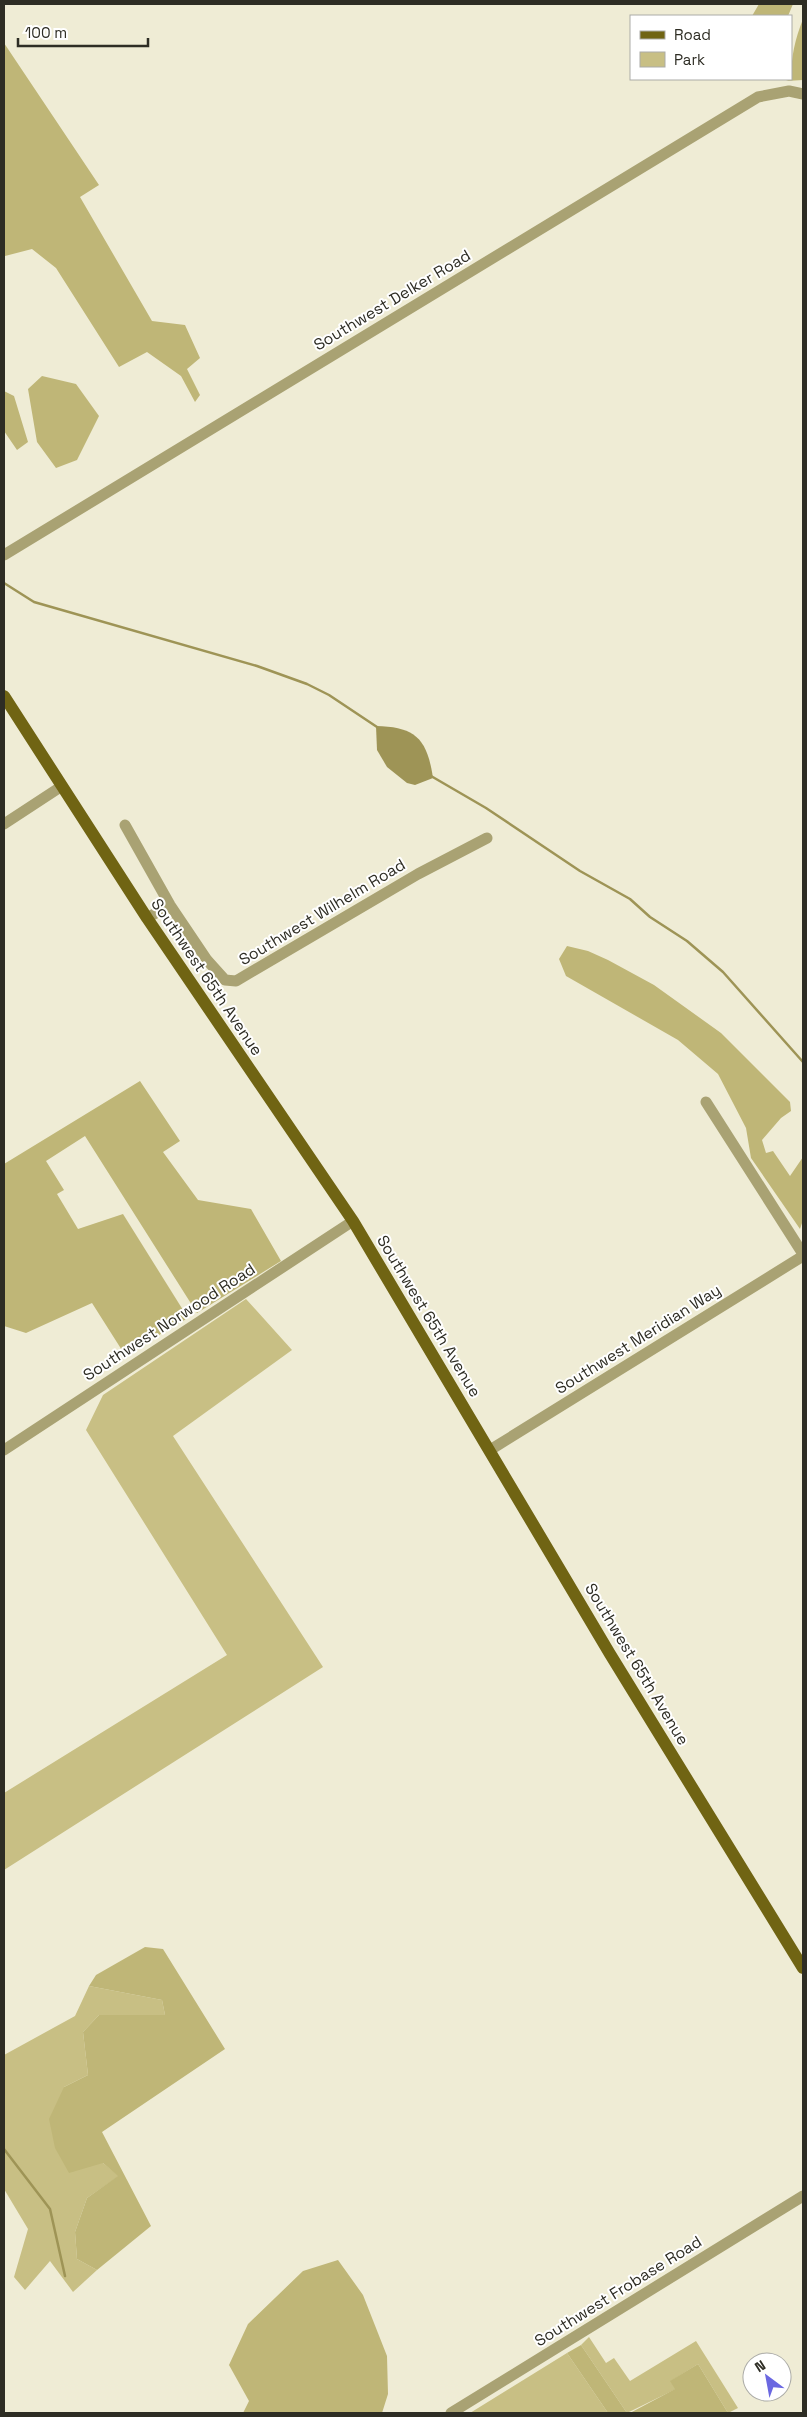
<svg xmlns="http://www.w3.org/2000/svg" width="807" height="2417" viewBox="0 0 807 2417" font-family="'Space Grotesk',sans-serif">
	<rect width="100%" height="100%" fill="#efecd5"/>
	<!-- green -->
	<path fill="#c8bf84" d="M 246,1299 L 292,1350 L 173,1436 L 323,1667 L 4,1870 L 4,1793 L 227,1655 L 86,1430 L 103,1395 Z
		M 89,1986 L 162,2000 L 165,2015 L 99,2015 L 83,2032 L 88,2075 L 64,2087 L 103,2163 L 119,2176 L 87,2198 L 75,2232 L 77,2259 L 97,2270 L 73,2292 L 50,2261 L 25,2290 L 14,2277 L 28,2229 L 4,2189 L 4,2055 L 75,2016 Z
		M 589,2337 L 606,2363 L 614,2358 L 630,2381 L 696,2341 L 738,2408 L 728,2413 L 698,2364 L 671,2381 L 676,2389 L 627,2413 L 581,2345 Z
		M 567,2353 L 608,2413 L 470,2413 Z"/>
	<!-- forest -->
	<path fill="#bfb677" d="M 759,4 L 793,4 L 788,16 L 752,16 Z
		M 803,19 L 803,80 L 786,81 L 791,79 C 791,57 795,39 803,19 Z
		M 4,43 L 99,185 L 80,197 L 152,321 L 185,325 L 200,358 L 187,369 L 200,395 L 195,402 L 181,376 L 147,352 L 119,367 L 56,268 L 32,249 L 5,256 L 4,253 Z
		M 42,376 L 76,384 L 99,416 L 77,460 L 56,468 L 37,442 L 28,389 Z
		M 4,391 L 14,396 L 28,442 L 17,450 L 4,431 Z
		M 567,946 L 588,951 L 608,960 L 654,985 L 721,1033 L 790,1102 L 791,1111 L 781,1118 L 762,1140 L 766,1153 L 773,1151 L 790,1176 L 803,1157 L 803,1220 L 800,1229 L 751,1158 L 746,1128 L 718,1074 L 678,1040 L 566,976 L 559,959 Z
		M 140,1081 L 180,1141 L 163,1152 L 198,1200 L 251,1209 L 281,1261 L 197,1313 L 85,1136 L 46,1161 L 64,1190 L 57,1194 L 78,1229 L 123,1214 L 188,1318 L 125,1355 L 92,1303 L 26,1333 L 4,1326 L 4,1164 Z
		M 145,1947 L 163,1949 L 225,2049 L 102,2132 L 151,2226 L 97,2270 L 77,2259 L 75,2232 L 87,2198 L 118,2176 L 103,2163 L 69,2173 L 55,2148 L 49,2119 L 64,2087 L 88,2075 L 83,2032 L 99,2015 L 165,2015 L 162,2000 L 89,1986 L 96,1975 Z
		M 338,2260 L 363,2295 L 387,2356 L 388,2394 L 382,2413 L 243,2413 L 249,2401 L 229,2365 L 248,2324 L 303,2271 Z
		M 581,2345 L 627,2413 L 608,2413 L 567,2353 Z
		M 698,2364 L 728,2413 L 630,2413 L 675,2389 L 670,2381 Z"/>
	<!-- water -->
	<path fill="#9e9456" d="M 376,726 C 415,727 427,738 433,778 L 415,785 L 407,783 L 387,767 L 377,750 Z"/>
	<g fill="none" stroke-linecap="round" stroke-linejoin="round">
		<!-- stream -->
		<path stroke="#9e9456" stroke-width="2.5" d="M 4,583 L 34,602 L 257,666 L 307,684 L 329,695 L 377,727
			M 431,776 L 486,808 L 580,871 L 630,899 L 650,917 L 687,941 L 723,972 L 803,1062
			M 4,2149 L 50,2209 L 65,2276"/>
		<!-- minor -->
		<path stroke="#a9a273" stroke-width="11" d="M 4,555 L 758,97 L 789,91 L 803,94
			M 4,824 L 62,786
			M 125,825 L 170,905 L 207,960 L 225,980 L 236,981 L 418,874 L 487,838
			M 147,918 L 170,905
			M 706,1102 L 803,1254
			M 4,1450 L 353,1221
			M 490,1450 L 803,1256
			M 451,2413 L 803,2196"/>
		<!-- major -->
		<path stroke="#706413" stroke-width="12" d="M 4,696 L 147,918 L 353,1221 L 610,1654 L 803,1968"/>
	</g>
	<g text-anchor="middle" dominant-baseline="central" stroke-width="4" stroke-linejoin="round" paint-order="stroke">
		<!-- street labels -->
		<g font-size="16" fill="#2e2d24" stroke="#fff">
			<text transform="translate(392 300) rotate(-31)">Southwest Delker Road</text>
			<text transform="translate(322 912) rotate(-31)">Southwest Wilhelm Road</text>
			<text transform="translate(207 977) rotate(56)">Southwest 65th Avenue</text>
			<text transform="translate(429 1316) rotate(59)">Southwest 65th Avenue</text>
			<text transform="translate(169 1322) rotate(-33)">Southwest Norwood Road</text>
			<text transform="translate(638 1339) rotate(-32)">Southwest Meridian Way</text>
			<text transform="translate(637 1664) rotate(59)">Southwest 65th Avenue</text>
			<text transform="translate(618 2291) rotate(-32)">Southwest Frobase Road</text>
		</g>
	</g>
	<!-- border -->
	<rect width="807" height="2417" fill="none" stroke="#2e2d24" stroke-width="10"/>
	<!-- legend -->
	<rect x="630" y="15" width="162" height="65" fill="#ffffff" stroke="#ababa7"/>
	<rect x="640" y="31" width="25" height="8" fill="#706413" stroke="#ababa7"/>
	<text x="674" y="40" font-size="15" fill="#2e2d24">Road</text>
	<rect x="640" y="52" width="25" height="15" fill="#c8bf84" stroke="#ababa7"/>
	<text x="674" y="65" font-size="15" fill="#2e2d24">Park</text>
	<!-- north arrow -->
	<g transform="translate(767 2377) rotate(328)"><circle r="24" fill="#ffffff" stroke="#ababa7"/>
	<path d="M0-4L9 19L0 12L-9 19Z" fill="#6b68e1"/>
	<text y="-8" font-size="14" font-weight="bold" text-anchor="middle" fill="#2e2d24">N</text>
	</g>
	<!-- scale -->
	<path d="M18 38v8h130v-8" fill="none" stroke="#2e2d24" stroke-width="2.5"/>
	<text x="25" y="38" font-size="15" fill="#2e2d24" stroke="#ffffff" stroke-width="4" paint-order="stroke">100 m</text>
</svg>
